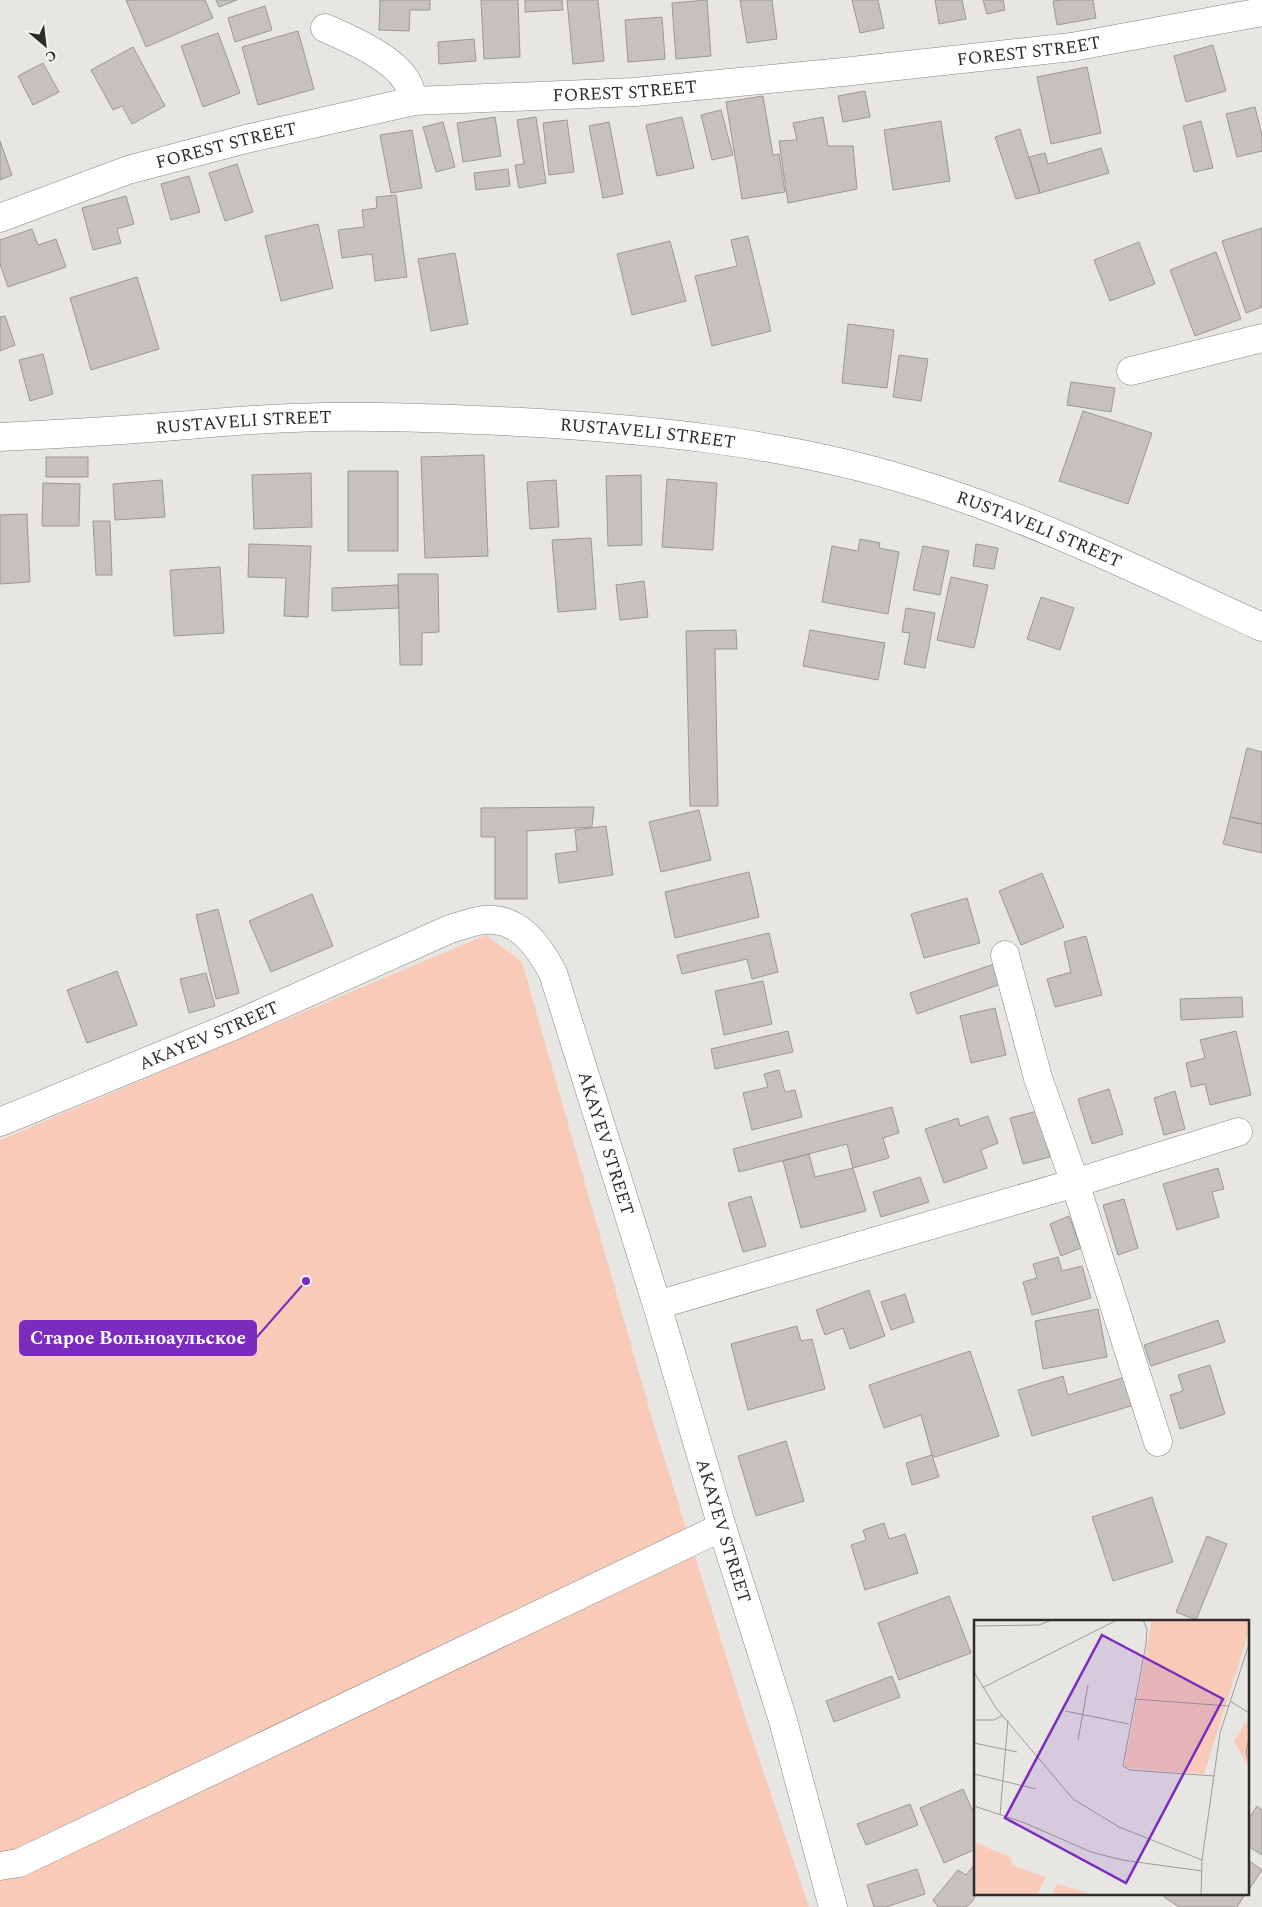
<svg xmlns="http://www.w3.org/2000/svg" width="1262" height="1907" viewBox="0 0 1262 1907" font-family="Spectral,serif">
	<rect width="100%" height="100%" fill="#e7e6e2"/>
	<!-- green -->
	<path fill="#f9cab8" d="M 486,935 L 522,962 L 653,1422 L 747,1723 L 809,1907 L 0,1907 L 0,1140 Z"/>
	<!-- building -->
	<path fill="#c5c2be" stroke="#9a9895" d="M 126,0 L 205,0 L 213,18 L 146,47 Z
		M 216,0 L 237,0 L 219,7 Z
		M 380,0 L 430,0 L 430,10 L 410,10 L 409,31 L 379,30 Z
		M 481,0 L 518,0 L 520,57 L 484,59 Z
		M 525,0 L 562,0 L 563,10 L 525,12 Z
		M 567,0 L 598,0 L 604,61 L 573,64 Z
		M 707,0 L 711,56 L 676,59 L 672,3 Z
		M 740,0 L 772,0 L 777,39 L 747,43 Z
		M 852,0 L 878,0 L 884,28 L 860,33 Z
		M 935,0 L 962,0 L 966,19 L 939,24 Z
		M 983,0 L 1003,0 L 1005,10 L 987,14 Z
		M 1061,0 L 1093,0 L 1096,18 L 1057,25 L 1053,1 Z
		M 265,6 L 272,30 L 235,42 L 228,18 Z
		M 662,17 L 665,59 L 628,62 L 625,20 Z
		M 298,31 L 314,89 L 258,105 L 242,47 Z
		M 218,33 L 240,93 L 203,107 L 181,46 Z
		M 474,39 L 476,61 L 439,64 L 438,42 Z
		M 1213,45 L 1226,91 L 1186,102 L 1174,56 Z
		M 133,47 L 165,106 L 132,124 L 122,106 L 113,110 L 91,70 Z
		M 43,63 L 59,92 L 33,105 L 18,76 Z
		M 1087,67 L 1101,133 L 1051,144 L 1037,77 Z
		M 865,91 L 870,117 L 843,122 L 838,96 Z
		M 763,96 L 773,155 L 779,154 L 785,192 L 742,199 L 726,102 Z
		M 1255,107 L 1262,135 L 1262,151 L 1237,157 L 1226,114 Z
		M 721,110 L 733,155 L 712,160 L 701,115 Z
		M 495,117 L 501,156 L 463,162 L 457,123 Z
		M 536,117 L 546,183 L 519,188 L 515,165 L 524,164 L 517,120 Z
		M 682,117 L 694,168 L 657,176 L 646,125 Z
		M 823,117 L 828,146 L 853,146 L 857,189 L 788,203 L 779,141 L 797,140 L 793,123 Z
		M 567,120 L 574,172 L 549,175 L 543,123 Z
		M 941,121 L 950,181 L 893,190 L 884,130 Z
		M 1201,121 L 1213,168 L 1194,172 L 1183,126 Z
		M 443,122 L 455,167 L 436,172 L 423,127 Z
		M 609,122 L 623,194 L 603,198 L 589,126 Z
		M 1020,129 L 1040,193 L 1016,199 L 995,137 Z
		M 412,130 L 422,188 L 391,193 L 380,135 Z
		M 0,141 L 12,175 L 0,180 Z
		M 1101,148 L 1109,173 L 1040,193 L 1029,157 L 1045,153 L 1048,164 Z
		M 237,164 L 253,212 L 225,221 L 209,173 Z
		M 508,169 L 510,186 L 476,190 L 474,173 Z
		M 189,176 L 200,212 L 171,220 L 161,184 Z
		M 396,195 L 407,277 L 375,281 L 372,254 L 342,258 L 338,230 L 364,227 L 362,210 L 377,208 L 376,197 Z
		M 126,196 L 134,224 L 117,229 L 121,243 L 93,250 L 82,208 Z
		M 318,224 L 333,288 L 281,301 L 265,236 Z
		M 1262,228 L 1262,307 L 1246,313 L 1222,241 Z
		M 32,229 L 38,245 L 56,239 L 66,267 L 8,287 L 0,264 L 0,240 Z
		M 748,236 L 771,331 L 712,346 L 695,276 L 737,266 L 731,240 Z
		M 670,241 L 686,301 L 632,315 L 617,254 Z
		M 1139,242 L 1155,284 L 1110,301 L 1094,260 Z
		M 1216,252 L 1241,319 L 1195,336 L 1170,270 Z
		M 455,253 L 468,324 L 431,331 L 418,259 Z
		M 137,277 L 159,349 L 91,370 L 70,298 Z
		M 5,316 L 15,345 L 0,351 L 0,317 Z
		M 848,324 L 894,330 L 887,388 L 842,383 Z
		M 43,354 L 53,394 L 30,401 L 19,360 Z
		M 899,355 L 928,359 L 921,401 L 893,397 Z
		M 1071,382 L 1115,388 L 1111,412 L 1067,405 Z
		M 1083,411 L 1152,433 L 1128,504 L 1059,481 Z
		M 484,455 L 488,556 L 425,558 L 421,457 Z
		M 46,457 L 88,457 L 88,477 L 46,477 Z
		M 348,471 L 398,471 L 398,551 L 348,551 Z
		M 311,473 L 312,527 L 254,529 L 252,475 Z
		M 641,475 L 642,545 L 608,546 L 606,476 Z
		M 667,479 L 717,483 L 713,550 L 662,547 Z
		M 162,480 L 165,517 L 115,520 L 113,484 Z
		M 556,480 L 559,527 L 530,529 L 527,482 Z
		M 43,483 L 80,484 L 79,526 L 42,526 Z
		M 27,514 L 30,582 L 0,584 L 0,515 Z
		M 93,521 L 110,521 L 112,575 L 96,575 Z
		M 591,538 L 596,609 L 558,612 L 552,540 Z
		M 860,539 L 880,543 L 879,548 L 899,552 L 888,614 L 822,602 L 832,546 L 858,551 Z
		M 249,544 L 311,546 L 308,617 L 284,616 L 286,578 L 248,577 Z
		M 976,544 L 998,548 L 994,569 L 973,566 Z
		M 923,546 L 949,551 L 940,595 L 913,590 Z
		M 220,567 L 224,633 L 174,636 L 170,570 Z
		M 398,574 L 438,574 L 439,632 L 422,633 L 422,665 L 400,665 Z
		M 951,577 L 988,585 L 974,648 L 937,640 Z
		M 644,581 L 648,617 L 620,620 L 616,585 Z
		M 398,585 L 399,608 L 332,611 L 332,588 Z
		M 1041,597 L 1074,608 L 1060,650 L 1027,639 Z
		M 906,608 L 935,613 L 925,668 L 904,664 L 910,633 L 902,632 Z
		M 736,630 L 737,649 L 715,649 L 718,806 L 690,806 L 686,631 Z
		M 810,630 L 885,643 L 878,680 L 803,666 Z
		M 1247,748 L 1262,752 L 1262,824 L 1230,817 Z
		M 594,807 L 592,827 L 527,831 L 527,899 L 495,899 L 495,837 L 481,837 L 481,808 Z
		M 699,810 L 711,860 L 661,872 L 649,822 Z
		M 1230,817 L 1262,824 L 1262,853 L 1223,844 Z
		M 606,826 L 613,875 L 559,883 L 555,854 L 577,851 L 575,830 Z
		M 749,872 L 759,917 L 675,938 L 665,892 Z
		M 1042,873 L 1064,927 L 1021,945 L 999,891 Z
		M 312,894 L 333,946 L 271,972 L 249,921 Z
		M 967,898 L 980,943 L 924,958 L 911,914 Z
		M 218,909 L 239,993 L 216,999 L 196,915 Z
		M 769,933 L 778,972 L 752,979 L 747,959 L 682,974 L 677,955 Z
		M 1086,936 L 1102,995 L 1055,1007 L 1047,979 L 1071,972 L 1064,942 Z
		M 994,964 L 1001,984 L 917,1014 L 910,993 Z
		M 117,971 L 137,1025 L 87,1043 L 67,990 Z
		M 206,973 L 215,1006 L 189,1013 L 180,979 Z
		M 763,981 L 772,1024 L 724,1035 L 715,991 Z
		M 1242,997 L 1243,1017 L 1181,1020 L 1180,999 Z
		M 995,1008 L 1006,1055 L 971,1063 L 960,1016 Z
		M 788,1031 L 793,1052 L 715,1069 L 711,1049 Z
		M 1236,1031 L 1251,1095 L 1210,1105 L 1205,1084 L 1191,1087 L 1186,1063 L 1205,1058 L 1200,1040 Z
		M 779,1070 L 785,1092 L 795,1090 L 802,1117 L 752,1130 L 743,1093 L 768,1087 L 764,1074 Z
		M 1109,1089 L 1123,1134 L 1092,1144 L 1078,1099 Z
		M 1175,1091 L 1185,1129 L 1164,1135 L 1154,1098 Z
		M 892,1107 L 899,1133 L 883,1138 L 889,1158 L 853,1168 L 847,1144 L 739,1172 L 733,1149 Z
		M 1038,1111 L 1050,1157 L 1023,1164 L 1010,1118 Z
		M 988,1116 L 998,1143 L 981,1150 L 987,1168 L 944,1183 L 925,1129 L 958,1118 L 960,1126 Z
		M 809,1154 L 815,1177 L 853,1168 L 866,1211 L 801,1228 L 783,1161 Z
		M 1218,1168 L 1224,1189 L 1212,1192 L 1219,1217 L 1177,1230 L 1163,1184 Z
		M 920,1177 L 929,1202 L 881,1217 L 873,1192 Z
		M 751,1196 L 766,1246 L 743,1252 L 728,1203 Z
		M 1124,1199 L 1138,1248 L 1118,1255 L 1103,1205 Z
		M 1069,1216 L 1081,1248 L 1061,1256 L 1050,1224 Z
		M 1058,1257 L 1062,1271 L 1082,1266 L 1091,1298 L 1032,1315 L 1023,1282 L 1037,1278 L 1033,1264 Z
		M 869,1290 L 885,1336 L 850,1349 L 843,1328 L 825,1335 L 816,1310 Z
		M 905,1294 L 914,1322 L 891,1330 L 881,1302 Z
		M 1098,1309 L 1107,1357 L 1043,1369 L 1035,1321 Z
		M 1218,1320 L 1225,1342 L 1151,1366 L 1144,1345 Z
		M 797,1326 L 801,1341 L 812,1339 L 825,1389 L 748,1410 L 731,1344 Z
		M 970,1351 L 999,1436 L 935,1457 L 932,1455 L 921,1415 L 884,1428 L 869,1385 Z
		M 1210,1365 L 1225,1414 L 1180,1429 L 1170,1395 L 1183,1391 L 1178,1375 Z
		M 1063,1376 L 1068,1395 L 1125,1377 L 1134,1405 L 1032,1436 L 1018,1390 Z
		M 786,1441 L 804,1501 L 756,1516 L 738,1456 Z
		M 932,1455 L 939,1477 L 912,1485 L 906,1463 Z
		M 1152,1497 L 1173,1562 L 1113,1581 L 1092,1517 Z
		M 884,1523 L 889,1539 L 905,1534 L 918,1573 L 865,1590 L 851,1545 L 866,1540 L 863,1530 Z
		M 1207,1536 L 1227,1544 L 1196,1620 L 1176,1612 Z
		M 949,1596 L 971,1653 L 899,1680 L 878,1623 Z
		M 892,1676 L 900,1697 L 834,1722 L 826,1701 Z
		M 963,1789 L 976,1818 L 976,1849 L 944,1863 L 920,1808 Z
		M 910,1804 L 918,1825 L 866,1845 L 857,1824 Z
		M 1257,1806 L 1262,1810 L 1262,1855 L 1248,1846 L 1248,1820 Z
		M 1248,1860 L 1262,1870 L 1248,1891 Z
		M 975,1864 L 976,1893 L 977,1893 L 972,1902 L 966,1907 L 938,1907 L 933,1900 L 958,1870 L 966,1875 Z
		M 917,1869 L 925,1894 L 886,1907 L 874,1907 L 867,1885 Z
		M 1167,1893 L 1246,1893 L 1237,1907 L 1179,1907 L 1164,1897 Z"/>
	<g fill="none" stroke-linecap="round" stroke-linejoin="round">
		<defs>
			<g id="minor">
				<path d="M 325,28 C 350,39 394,58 407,82 C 410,87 412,95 414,101"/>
				<path id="s1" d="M 0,218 L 128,170 L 246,139 L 414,101 L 635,92 L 843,72 L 1072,47 L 1262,12"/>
				<path d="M 1131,371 L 1262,338"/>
				<path id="s2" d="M 0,437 C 59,434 117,431 176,426 C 215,423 254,419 293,418 C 362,415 432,418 501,421 C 640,428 781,441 913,482 C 1034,518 1147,575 1262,627"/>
				<path d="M 1005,955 L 1038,1078 L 1075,1183 L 1158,1442"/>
				<path id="s3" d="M 0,1122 L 233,1026 L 450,929 C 461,926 473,921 484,920 C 519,917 538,945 553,973 L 657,1305 L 722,1527 L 782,1717 L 833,1907"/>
				<path d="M 657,1305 L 1075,1183 L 1238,1132"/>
				<path d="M 0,1866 L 19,1863 L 722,1527"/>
			</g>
		</defs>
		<!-- minor casing -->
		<use href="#minor" stroke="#868582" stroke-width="29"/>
		<!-- minor -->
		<use href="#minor" stroke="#fff" stroke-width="28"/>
	</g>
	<g text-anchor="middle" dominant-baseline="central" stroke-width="4" stroke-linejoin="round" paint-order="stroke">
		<!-- street labels -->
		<g font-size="18" fill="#2c2c2a" stroke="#f4f3ef">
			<text stroke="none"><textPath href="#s1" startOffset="1048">FOREST STREET</textPath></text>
			<text stroke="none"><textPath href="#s1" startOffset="642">FOREST STREET</textPath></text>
			<text stroke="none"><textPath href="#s1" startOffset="238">FOREST STREET</textPath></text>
			<text stroke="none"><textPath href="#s2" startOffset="244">RUSTAVELI STREET</textPath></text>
			<text stroke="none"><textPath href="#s2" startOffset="649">RUSTAVELI STREET</textPath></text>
			<text stroke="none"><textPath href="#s2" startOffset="1054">RUSTAVELI STREET</textPath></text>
			<text stroke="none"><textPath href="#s3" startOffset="226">AKAYEV STREET</textPath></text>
			<text stroke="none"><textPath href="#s3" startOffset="796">AKAYEV STREET</textPath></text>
			<text stroke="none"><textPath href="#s3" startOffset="1201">AKAYEV STREET</textPath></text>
		</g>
	</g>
	<!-- overview -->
	<g transform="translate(974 1620)">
		<rect width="275" height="275" fill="#e7e6e2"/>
		<path d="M 178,0 L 275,0 L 275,11 L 230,154 L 153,148 L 151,144 ZM 275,97 L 275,148 L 260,121 ZM 0,222 L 36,237 L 38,244 L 45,248 L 72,257 L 63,275 L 0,275 ZM 83,264 L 121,275 L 78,275 Z" fill="#f9cab8"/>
		<path fill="none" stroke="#9c9c98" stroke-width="1" d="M 169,0 L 173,9 L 172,24 L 149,146 L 156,150 L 240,156M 0,6 L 65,5 L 78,0M 0,52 L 22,88 L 99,179 L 145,207 L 228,240M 8,68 L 143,0M 160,79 L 255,86M 256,81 L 275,93M 91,91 L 155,104M 0,100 L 20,100 L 29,95M 275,118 L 272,133 L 275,141M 104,120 L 114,65M 0,123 L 43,132M 0,154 L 62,169M 0,186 L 51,203 L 117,232 L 148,240 L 228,251M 26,195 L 34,100M 227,275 L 228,240 L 246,113 L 275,24"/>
		<path fill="#7b2cbf" fill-opacity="0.15" stroke="#7b2cbf" stroke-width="2.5" d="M 128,15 L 249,79 L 152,263 L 31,198 Z"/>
		<rect width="275" height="275" fill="none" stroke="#2c2c2a" stroke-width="2.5"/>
	</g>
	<!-- callouts -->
	<path fill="none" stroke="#7b2cbf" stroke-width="2" d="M306 1281L256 1338"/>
	<circle fill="#7b2cbf" stroke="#f4f3ef" stroke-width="2" cx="306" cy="1281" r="5"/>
	<rect fill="#7b2cbf" stroke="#7b2cbf" stroke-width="2" x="20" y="1321" width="236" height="34" rx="5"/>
	<g font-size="19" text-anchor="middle" font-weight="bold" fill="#fff">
		<text x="138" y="1344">Старое Вольноаульское</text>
	</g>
	<!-- north arrow -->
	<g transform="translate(45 45) rotate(152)" stroke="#f4f3ef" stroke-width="4" paint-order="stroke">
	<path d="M0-4L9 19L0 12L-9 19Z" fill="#2c2c2a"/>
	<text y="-8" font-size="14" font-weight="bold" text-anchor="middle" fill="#2c2c2a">С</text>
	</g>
</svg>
